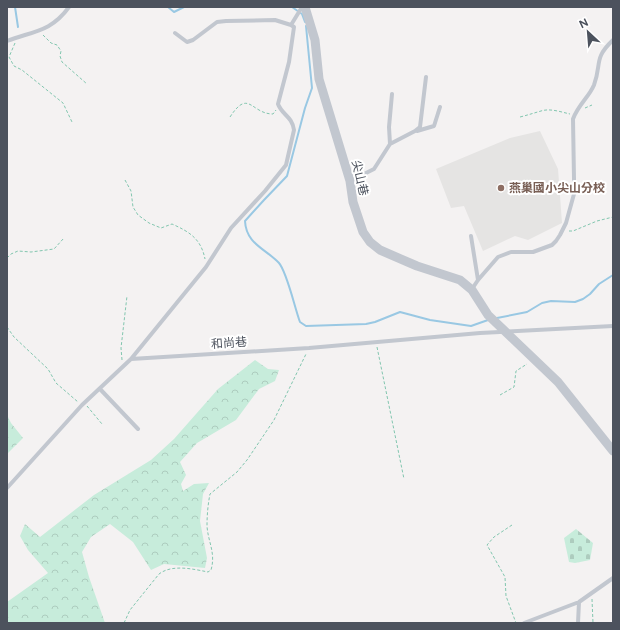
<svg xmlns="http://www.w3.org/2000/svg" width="620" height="630" viewBox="0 0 620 630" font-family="Figtree,'Noto Sans TC',sans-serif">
	<defs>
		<pattern id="forest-crowns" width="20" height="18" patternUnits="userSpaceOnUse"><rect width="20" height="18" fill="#c7ecdb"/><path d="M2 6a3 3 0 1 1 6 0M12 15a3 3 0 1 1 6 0" fill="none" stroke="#adccbe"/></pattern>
		<pattern id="cemetery-stones" width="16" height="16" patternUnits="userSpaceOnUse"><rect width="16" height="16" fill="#c7ecdb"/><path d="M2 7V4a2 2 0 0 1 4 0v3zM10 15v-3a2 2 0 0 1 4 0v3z" fill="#adccbe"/></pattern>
	</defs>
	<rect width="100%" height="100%" fill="#f4f2f2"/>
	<!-- education -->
	<path fill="#e5e4e3" d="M 540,131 L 558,169 L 562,223 L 528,240 L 515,236 L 483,251 L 464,206 L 451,208 L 436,169 L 510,138 Z"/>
	<!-- forest -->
	<path fill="url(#forest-crowns)" d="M 255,360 L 268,369 L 279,370 L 275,381 L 259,389 L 236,420 L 197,443 L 180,462 L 186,475 L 181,484 L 183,491 L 194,484 L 209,483 L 203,494 L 200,521 L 207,558 L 205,568 L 164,564 L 151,570 L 133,542 L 110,524 L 91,537 L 82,552 L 89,577 L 105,623 L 7,623 L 7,602 L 48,573 L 28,550 L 20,536 L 25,524 L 40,537 L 94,495 L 151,460 L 174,439 L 218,389 Z
		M 7,415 L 11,423 L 23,438 L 7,454 Z"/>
	<!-- cemetery -->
	<path fill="url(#cemetery-stones)" d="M 576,529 L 593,543 L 590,560 L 575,563 L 569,562 L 564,538 Z"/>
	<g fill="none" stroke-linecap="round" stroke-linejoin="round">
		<!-- stream -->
		<path stroke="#99c8e3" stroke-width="2" d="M 15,7 L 18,27
			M 168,7 L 174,12 L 184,7
			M 292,7 L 302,14 L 305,22
			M 306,26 L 312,88 L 305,108 L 287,176 L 264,200 L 245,221 C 246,244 266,249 279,263 C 287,272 295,309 300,322 L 306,326 L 366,324 L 375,322 L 400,312 L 430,320 L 471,326 L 488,320
			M 497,318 L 527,312 L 542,303 L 551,301 L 575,302 L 583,299 L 590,294 L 599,284 L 613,275"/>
		<!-- path -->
		<path stroke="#82c6af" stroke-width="1" stroke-dasharray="3 2" stroke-linecap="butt" d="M 43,35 L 51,43 L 57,45 L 61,51 L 60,56 L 62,62 L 87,84
			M 15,43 L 9,57 L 14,66 L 22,70 L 63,103 L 72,122
			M 585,108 L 592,105
			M 230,117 C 249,88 251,114 273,114 L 276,110
			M 520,117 C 528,115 534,113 541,111 C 550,108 561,112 570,114
			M 125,180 L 131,191 L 133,207 L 138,215 L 149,223 L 161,228 L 172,224 C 190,232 201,239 205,259
			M 569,231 L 573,231 L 597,221 L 613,217
			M 7,258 L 11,254 L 18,251 L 31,252 L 54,249 L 64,238
			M 7,327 L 14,337 L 48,369 L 56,383 L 78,402
			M 377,347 L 404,479
			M 122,360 L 121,348 L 127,296
			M 500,395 L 514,387 L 516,371 L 527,364
			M 87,406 L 102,424
			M 512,525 L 494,537 L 487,545 L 505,577 L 506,596 L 516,623
			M 592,599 L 593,623
			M 124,623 L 130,610 L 159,574 C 172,564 193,569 208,572 L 211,570 C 216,553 208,542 207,526 C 207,515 208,504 210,494 L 237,472 L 247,460 L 274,420 L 306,354"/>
		<!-- service -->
		<path stroke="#c2c7cf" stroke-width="4" d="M 175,33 L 187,42 L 193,40 L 217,22 L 226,21 L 275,20 L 291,25 L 302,7
			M 7,41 C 33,31 51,32 69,7
			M 417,131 L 434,126 L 440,107
			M 390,144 L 389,127 L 392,94
			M 350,181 L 374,169 L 390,144 L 415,131 L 420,127 L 426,77
			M 471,236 L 478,280
			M 472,289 L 478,280 L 498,257 L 511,252 L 533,252 L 552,245 L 556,241 L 560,235 L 566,223 L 574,194 L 574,179 L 573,119 C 578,105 589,97 594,85 C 602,64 593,59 613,40
			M 131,359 L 206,267 L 231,228 L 265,191 L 286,165 L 294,130 C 292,116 282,115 278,104 L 289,62 L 294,27 L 291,25
			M 100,389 L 138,429
			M 7,488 L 82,405 L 131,359 L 309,348 L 480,333 L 613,326
			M 524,623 L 579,602 L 613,578
			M 578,623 L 579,602"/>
		<!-- tertiary -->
		<path stroke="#c2c7cf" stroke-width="9" d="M 305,7 L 315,40 L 319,79 L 350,181 L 353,202 L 363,232 L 370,242 L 380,250 L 417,266 L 460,280 L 472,290 L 488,315 L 558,382 L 613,451"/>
	</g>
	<!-- markers -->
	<circle fill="#8d6e63" stroke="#fff" stroke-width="1.5" cx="501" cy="188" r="4"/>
	<g text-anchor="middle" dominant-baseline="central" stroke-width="4" stroke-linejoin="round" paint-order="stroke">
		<!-- street labels -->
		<g font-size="12" fill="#4c525d" stroke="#fff">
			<text transform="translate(360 178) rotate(77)">尖山巷</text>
			<text transform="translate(229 343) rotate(-4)">和尚巷</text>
		</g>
		<!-- education labels -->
		<g font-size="12" font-weight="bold" fill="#785e54" stroke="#fff" text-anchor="start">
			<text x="509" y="188">燕巢國小尖山分校</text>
		</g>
	</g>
	<!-- border -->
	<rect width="620" height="630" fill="none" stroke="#4c525d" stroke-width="16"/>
	<!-- north arrow -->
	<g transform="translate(588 32) rotate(334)" stroke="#ffffff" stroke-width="3" paint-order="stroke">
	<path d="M0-3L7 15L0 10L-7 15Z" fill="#4c525d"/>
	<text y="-6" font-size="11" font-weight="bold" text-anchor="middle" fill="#4c525d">N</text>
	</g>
</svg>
